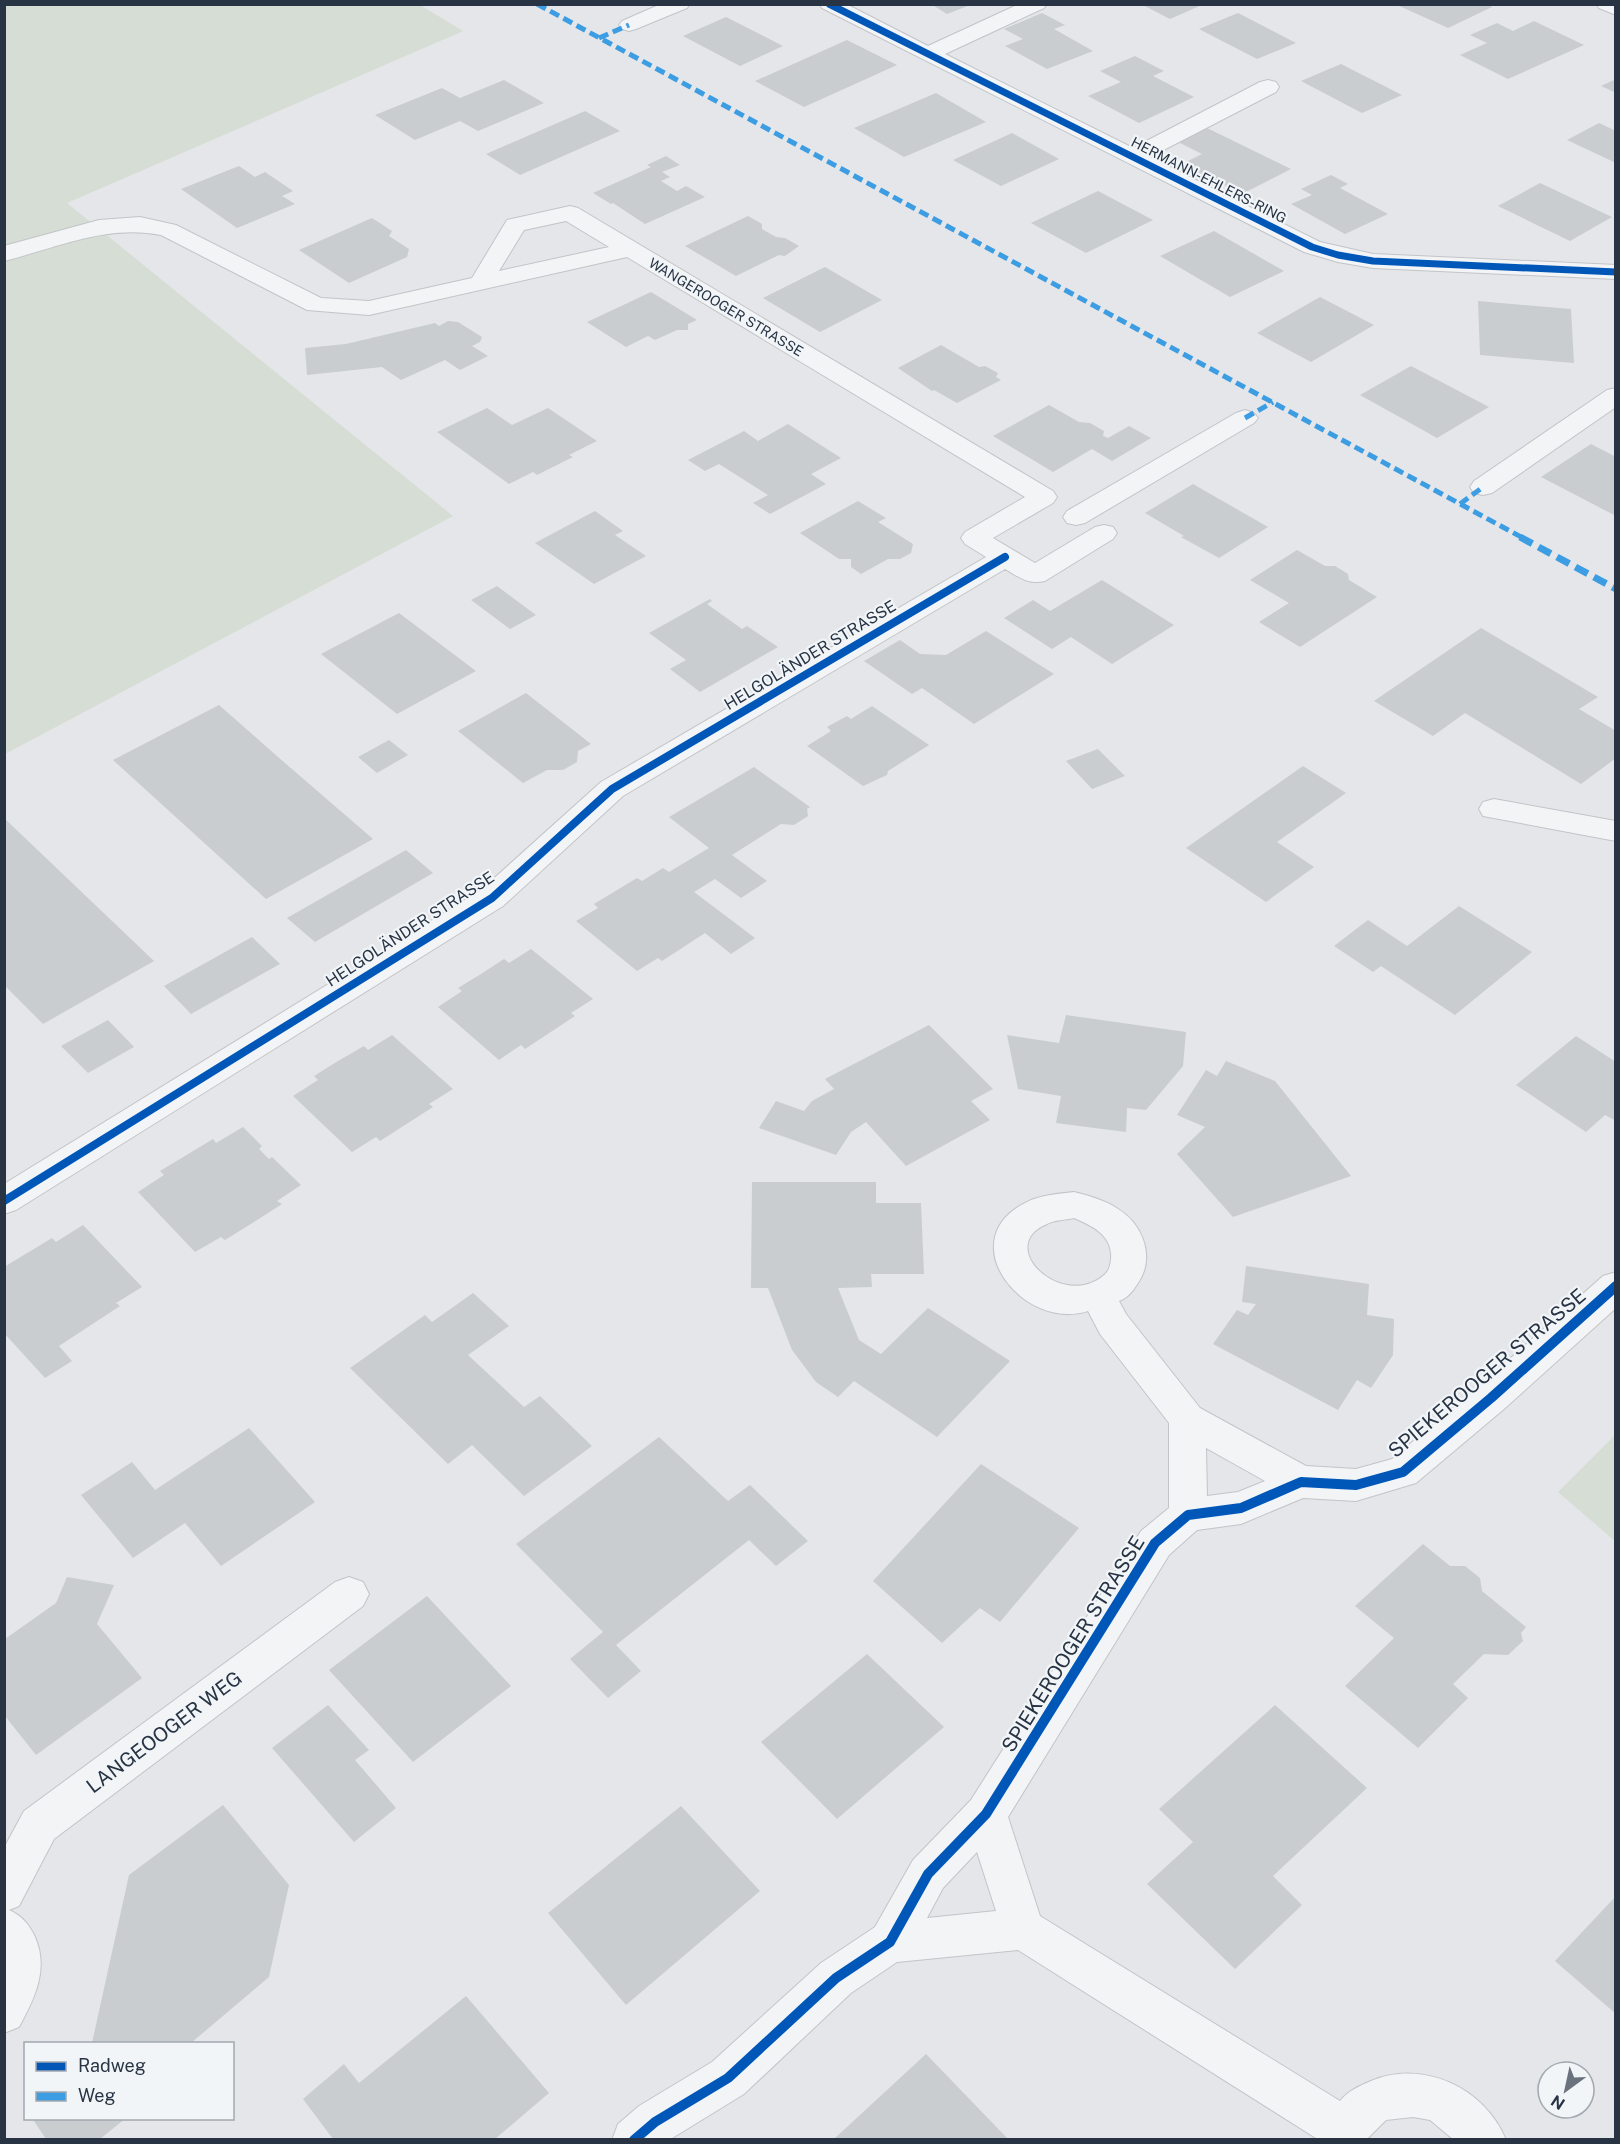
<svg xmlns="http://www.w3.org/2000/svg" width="1620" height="2144" viewBox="0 0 1620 2144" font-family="'Public Sans',sans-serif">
	<rect width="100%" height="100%" fill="#e4e6e9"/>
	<!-- green -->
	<path fill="#d5ddd4" d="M 5,5 L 420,5 L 463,31 L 67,203 L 453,516 L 5,754 Z
		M 1615,1435 L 1615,1541 L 1558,1492 Z"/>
	<!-- building -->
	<path fill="#c9cdd0" d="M 931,4 L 970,4 L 970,5 L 947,14 Z
		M 1141,4 L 1204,4 L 1170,19 Z
		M 1395,4 L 1487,4 L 1492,7 L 1448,28 Z
		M 1042,13 L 1065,25 L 1054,29 L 1093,51 L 1047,69 L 1005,46 L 1023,39 L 1004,29 Z
		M 1238,13 L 1296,43 L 1257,59 L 1199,29 Z
		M 726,17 L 783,46 L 740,66 L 683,36 Z
		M 1534,21 L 1584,45 L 1508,79 L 1460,55 L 1487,43 L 1470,35 L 1497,23 L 1513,31 Z
		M 847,40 L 897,65 L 804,107 L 755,81 Z
		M 1135,56 L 1164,71 L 1153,76 L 1194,97 L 1139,123 L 1088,96 L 1121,82 L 1100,71 Z
		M 1341,64 L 1402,95 L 1362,113 L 1301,81 Z
		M 1616,79 L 1616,93 L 1601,86 Z
		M 504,80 L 544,103 L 478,131 L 460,121 L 415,140 L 375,115 L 442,88 L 460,98 Z
		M 936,93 L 986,122 L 904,157 L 854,128 Z
		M 585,111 L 620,131 L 520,175 L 486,154 Z
		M 1599,123 L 1616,131 L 1616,163 L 1567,140 Z
		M 1207,128 L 1291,169 L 1242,194 L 1182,164 L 1202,154 L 1178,142 Z
		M 1012,133 L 1059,159 L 1001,186 L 953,160 Z
		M 666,156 L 680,165 L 662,172 L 670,177 L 661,181 L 677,191 L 686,186 L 705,197 L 645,224 L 613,203 L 611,204 L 593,193 L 651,167 L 647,165 Z
		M 239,166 L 255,177 L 265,172 L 293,191 L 282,196 L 295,204 L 237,228 L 181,189 Z
		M 1331,175 L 1348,184 L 1340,188 L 1388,214 L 1345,234 L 1291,204 L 1312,195 L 1301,189 Z
		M 1540,183 L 1612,217 L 1570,241 L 1498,206 Z
		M 1098,191 L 1153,220 L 1086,253 L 1031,223 Z
		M 748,216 L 762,224 L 762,229 L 776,237 L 785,238 L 799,246 L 785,256 L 779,255 L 736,276 L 685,246 Z
		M 372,218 L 392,231 L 389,236 L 409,249 L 407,257 L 349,283 L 299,250 Z
		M 1214,231 L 1284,271 L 1230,297 L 1160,256 Z
		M 825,267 L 882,300 L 820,332 L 763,298 Z
		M 651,292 L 697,320 L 688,324 L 688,330 L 677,330 L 655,340 L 648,336 L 626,347 L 587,322 Z
		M 1320,297 L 1374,325 L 1311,362 L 1257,333 Z
		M 1478,301 L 1571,309 L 1574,363 L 1480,355 Z
		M 448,321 L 458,322 L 482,337 L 480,342 L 472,346 L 488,356 L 460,370 L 445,360 L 401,380 L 382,367 L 307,375 L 305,348 L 346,344 L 435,323 L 439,326 Z
		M 941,345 L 979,367 L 985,366 L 998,373 L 996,377 L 1001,380 L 957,403 L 934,390 L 932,391 L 898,368 Z
		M 1411,366 L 1489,407 L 1437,438 L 1360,395 Z
		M 1049,405 L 1079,422 L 1090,423 L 1104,431 L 1103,436 L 1108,438 L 1129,426 L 1151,438 L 1112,461 L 1092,449 L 1053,472 L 993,436 Z
		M 487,408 L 512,425 L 548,408 L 597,441 L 569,455 L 573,457 L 537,475 L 533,472 L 509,484 L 437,432 Z
		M 788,424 L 841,458 L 811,474 L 826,484 L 770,514 L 753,503 L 768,495 L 719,464 L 705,471 L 688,460 L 744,431 L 758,441 Z
		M 1591,444 L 1616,457 L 1616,516 L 1541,477 Z
		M 1193,484 L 1268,527 L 1219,558 L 1181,537 L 1184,536 L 1145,513 Z
		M 858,501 L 886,518 L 878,522 L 913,544 L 911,553 L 900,559 L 888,559 L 861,574 L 851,567 L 851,559 L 839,559 L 800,533 Z
		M 595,511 L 623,531 L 615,535 L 646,556 L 594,584 L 535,543 Z
		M 1297,550 L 1325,566 L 1335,566 L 1348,574 L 1349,580 L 1377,597 L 1300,647 L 1259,622 L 1289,603 L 1250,580 Z
		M 1102,580 L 1174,625 L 1112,664 L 1071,637 L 1052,649 L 1004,618 L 1033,600 L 1050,611 Z
		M 497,586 L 536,615 L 510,629 L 471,600 Z
		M 710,599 L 712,601 L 707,604 L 742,629 L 747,626 L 778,647 L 700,692 L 670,669 L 686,660 L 649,633 Z
		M 399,613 L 476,671 L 397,714 L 321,654 Z
		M 1481,628 L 1598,697 L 1579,709 L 1616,731 L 1616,758 L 1581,784 L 1465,713 L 1433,736 L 1374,701 Z
		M 986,631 L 1054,674 L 974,724 L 922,688 L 912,694 L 864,661 L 900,640 L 920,654 L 946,655 Z
		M 526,693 L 591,744 L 578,751 L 577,762 L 563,770 L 547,770 L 523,783 L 458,731 Z
		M 219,705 L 278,757 L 373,839 L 266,899 L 113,760 Z
		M 872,706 L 929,745 L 888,771 L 887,775 L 863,786 L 807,746 L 831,731 L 827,727 L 847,716 L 851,719 Z
		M 389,740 L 408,755 L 377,773 L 358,757 Z
		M 1098,749 L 1125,776 L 1092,789 L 1066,761 Z
		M 1303,766 L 1346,793 L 1277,842 L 1314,867 L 1266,902 L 1186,848 Z
		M 754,767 L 810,807 L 807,809 L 808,816 L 794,825 L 781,824 L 732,855 L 767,881 L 741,898 L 715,879 L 694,892 L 755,938 L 731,954 L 705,933 L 662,961 L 658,958 L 637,971 L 576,921 L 598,908 L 594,904 L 637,878 L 642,881 L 663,868 L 669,872 L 709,848 L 669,817 Z
		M 4,818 L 154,961 L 43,1024 L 4,985 Z
		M 406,850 L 433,873 L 315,942 L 287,918 Z
		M 1459,906 L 1532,952 L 1455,1015 L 1381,966 L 1373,972 L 1334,946 L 1368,920 L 1407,946 Z
		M 252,937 L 280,964 L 191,1014 L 164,986 Z
		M 531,949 L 593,999 L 571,1013 L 575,1016 L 525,1049 L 521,1045 L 499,1060 L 438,1007 L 462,991 L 458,988 L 481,974 L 504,959 L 509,963 Z
		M 1066,1015 L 1186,1032 L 1183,1066 L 1146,1110 L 1127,1108 L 1126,1132 L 1056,1123 L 1061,1096 L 1018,1089 L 1007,1035 L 1059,1043 Z
		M 108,1020 L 134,1047 L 88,1073 L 61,1046 Z
		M 929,1025 L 993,1089 L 971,1101 L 990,1120 L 906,1166 L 866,1122 L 851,1132 L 836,1155 L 759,1128 L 776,1101 L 804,1111 L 812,1101 L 834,1089 L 825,1079 Z
		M 392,1035 L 453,1089 L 429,1104 L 433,1107 L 380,1141 L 376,1137 L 352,1152 L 293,1096 L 318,1080 L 314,1076 L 338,1061 L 364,1046 L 368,1050 Z
		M 1576,1036 L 1616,1062 L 1616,1121 L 1605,1115 L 1586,1132 L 1516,1085 Z
		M 1226,1061 L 1275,1081 L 1351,1176 L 1233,1217 L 1177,1154 L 1205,1127 L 1177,1115 L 1206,1070 L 1217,1076 Z
		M 243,1127 L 262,1146 L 259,1149 L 269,1159 L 272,1157 L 301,1185 L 277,1201 L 282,1204 L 254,1222 L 225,1240 L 221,1237 L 195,1252 L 138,1192 L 164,1175 L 160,1171 L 213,1139 L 216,1143 Z
		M 752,1182 L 876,1182 L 876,1203 L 921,1203 L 924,1274 L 871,1274 L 872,1287 L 838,1288 L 859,1340 L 881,1354 L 928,1308 L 1010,1361 L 937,1437 L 854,1381 L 838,1397 L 816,1382 L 792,1350 L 768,1288 L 751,1288 Z
		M 83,1225 L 142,1287 L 116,1303 L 120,1306 L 59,1346 L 72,1361 L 45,1378 L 4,1333 L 4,1267 L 52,1238 L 56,1242 Z
		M 1246,1266 L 1369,1284 L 1367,1315 L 1394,1319 L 1393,1355 L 1371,1388 L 1357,1380 L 1338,1410 L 1213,1344 L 1237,1310 L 1248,1315 L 1256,1304 L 1242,1302 Z
		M 473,1293 L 509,1326 L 468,1355 L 524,1407 L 540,1396 L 592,1446 L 524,1496 L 472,1445 L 448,1464 L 350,1368 L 425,1315 L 432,1322 Z
		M 249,1428 L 315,1502 L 221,1566 L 185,1523 L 133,1558 L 81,1495 L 132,1462 L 155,1490 Z
		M 659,1437 L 728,1501 L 750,1485 L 808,1541 L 776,1566 L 749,1540 L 616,1645 L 641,1671 L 608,1698 L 570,1659 L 603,1632 L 516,1544 Z
		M 981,1464 L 1079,1528 L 1000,1622 L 980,1608 L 942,1643 L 873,1581 Z
		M 1423,1544 L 1450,1566 L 1465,1566 L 1480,1578 L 1482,1591 L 1526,1627 L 1521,1633 L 1523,1641 L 1508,1655 L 1484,1654 L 1453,1684 L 1468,1698 L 1418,1748 L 1345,1686 L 1394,1638 L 1355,1606 Z
		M 67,1577 L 114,1585 L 97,1624 L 142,1678 L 36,1755 L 5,1716 L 5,1639 L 56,1603 Z
		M 427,1596 L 511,1686 L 413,1762 L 329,1670 Z
		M 867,1654 L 944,1727 L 837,1819 L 761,1742 Z
		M 328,1705 L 369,1750 L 355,1760 L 396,1808 L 354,1842 L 272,1748 Z
		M 1275,1705 L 1367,1788 L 1273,1876 L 1302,1905 L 1235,1969 L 1147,1884 L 1193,1842 L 1159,1809 Z
		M 223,1805 L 289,1885 L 269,1977 L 191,2043 L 92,2043 L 129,1875 Z
		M 681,1806 L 760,1891 L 626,2005 L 548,1913 Z
		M 1616,1896 L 1616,2014 L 1555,1961 Z
		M 466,1996 L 549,2093 L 495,2139 L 333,2139 L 303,2099 L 344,2064 L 359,2083 Z
		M 926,2054 L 1008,2139 L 834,2139 Z
		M 32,2118 L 126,2118 L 100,2139 L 46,2139 Z"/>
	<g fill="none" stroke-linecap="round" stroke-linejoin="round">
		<defs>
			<path id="minor" d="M 661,4 L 690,4 L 687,8 L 636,29 L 629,31 L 622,29 L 619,25 L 622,21 Z
				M 819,4 L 846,4 L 928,46 L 1019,4 L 1047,4 L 1044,8 L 945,54 L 1133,148 L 1260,82 L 1268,80 L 1276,82 L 1279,87 L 1276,92 L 1150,157 L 1320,242 L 1373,254 L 1616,265 L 1616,279 L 1373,268 L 1338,262 L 1304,252 L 822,8 Z
				M 1596,4 L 1616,4 L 1616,15 L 1599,8 Z
				M 570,206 L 578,208 L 1053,491 L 1057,497 L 1053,503 L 993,538 L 1035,563 L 1095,527 L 1104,525 L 1113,527 L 1117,533 L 1113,539 L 1045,581 C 1028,585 1019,577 1005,569 L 623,796 L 503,906 L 16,1210 L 4,1214 L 4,1184 L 481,890 L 601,782 L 986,557 L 965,544 L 961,538 L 965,532 L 1025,497 L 627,257 L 369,315 L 307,310 L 161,235 C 107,224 56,248 4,261 L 4,246 L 99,220 L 140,217 L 176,225 L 321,298 L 369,301 L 472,278 L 507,220 ZM 566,221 L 609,247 L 499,271 L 524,230 Z
				M 1616,388 L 1616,407 L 1492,493 L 1483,495 L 1474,493 L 1470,487 L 1474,481 L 1607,390 Z
				M 1245,410 L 1254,413 L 1258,418 L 1254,423 L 1085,523 L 1076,525 L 1067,523 L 1063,517 L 1067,511 L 1236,413 Z
				M 1494,799 L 1616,821 L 1616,841 L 1483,816 L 1479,809 L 1483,802 Z
				M 1074,1192 C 1089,1196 1105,1200 1118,1209 C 1141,1223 1154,1253 1141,1278 C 1135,1288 1130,1297 1119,1301 L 1126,1314 L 1200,1408 L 1306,1466 L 1356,1469 L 1392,1459 L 1478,1387 L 1603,1276 L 1616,1272 L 1616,1308 L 1504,1409 L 1416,1483 L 1356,1501 L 1303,1498 L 1241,1524 L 1197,1530 L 1169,1555 L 1008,1817 L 1040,1916 L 1340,2101 C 1348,2091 1359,2086 1371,2081 C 1423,2059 1485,2088 1506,2140 L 1454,2140 L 1430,2120 L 1413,2117 L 1386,2120 L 1366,2140 L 1319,2140 L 1018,1950 L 897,1962 L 851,1993 L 744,2094 L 669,2140 L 612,2140 L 618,2124 L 639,2106 L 712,2062 L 821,1963 L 875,1927 L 913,1860 L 971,1800 L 1141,1531 L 1169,1508 L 1169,1423 L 1100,1334 L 1088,1311 C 1024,1332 951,1241 1025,1203 C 1039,1195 1058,1194 1074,1192 ZM 1074,1218 C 1093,1226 1113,1236 1111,1259 C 1110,1267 1109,1271 1103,1276 C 1061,1310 994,1246 1047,1224 C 1054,1220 1066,1220 1074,1218 ZM 1206,1448 L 1265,1481 L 1238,1492 L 1207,1496 ZM 977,1852 L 996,1911 L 927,1918 L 943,1888 Z
				M 349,1577 L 363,1582 L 369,1594 L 363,1606 L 54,1839 L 19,1906 L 9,1910 C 22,1916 29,1924 35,1937 C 49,1969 35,1998 19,2027 L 4,2033 L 4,1848 L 24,1811 L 335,1582 Z"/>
		</defs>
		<!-- minor casing -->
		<use href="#minor" stroke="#c2c4c7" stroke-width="2"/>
		<!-- minor -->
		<use href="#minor" fill="#f3f4f6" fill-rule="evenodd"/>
		<!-- quiet-far1 -->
		<path stroke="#3d9de3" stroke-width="5" stroke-dasharray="10 5" stroke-linecap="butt" d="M 537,4 L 1523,538
			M 599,38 L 629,25
			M 1245,418 L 1273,402
			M 1460,504 L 1483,487"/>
		<!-- quiet -->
		<path stroke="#3d9de3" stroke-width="7" stroke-dasharray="14 7" stroke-linecap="butt" d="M 1520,537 L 1616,589"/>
		<defs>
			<path id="cycleway-far2" d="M 829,4 L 1312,247 L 1338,255 L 1373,261 L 1616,272"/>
			<path id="cycleway-far1" d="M 4,1201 L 492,898 L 612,789 L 1005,557"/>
			<path id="cycleway" d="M 634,2140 L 655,2122 L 728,2078 L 836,1978 L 890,1942 L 928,1874 L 986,1814 L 1155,1543 L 1188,1515 L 1241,1508 L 1301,1482 L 1356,1485 L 1403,1472 L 1491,1398 L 1616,1286"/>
		</defs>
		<!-- cycleway-far2 casing -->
		<use href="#cycleway-far2" stroke="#f2f5f8" stroke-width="10"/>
		<!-- cycleway-far1 casing -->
		<use href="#cycleway-far1" stroke="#f2f5f8" stroke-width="12"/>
		<!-- cycleway casing -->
		<use href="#cycleway" stroke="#f2f5f8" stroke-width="14"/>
		<!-- cycleway-far2 -->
		<use href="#cycleway-far2" stroke="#0057b8" stroke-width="7"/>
		<!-- cycleway-far1 -->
		<use href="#cycleway-far1" stroke="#0057b8" stroke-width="8"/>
		<!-- cycleway -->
		<use href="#cycleway" stroke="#0057b8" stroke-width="10"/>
	</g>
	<g text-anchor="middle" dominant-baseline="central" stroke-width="4.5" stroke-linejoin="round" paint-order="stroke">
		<!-- far-street labels -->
		<g font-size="14" fill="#283444" stroke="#f2f5f8">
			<text transform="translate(1209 180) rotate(27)">HERMANN-EHLERS-RING</text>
			<text transform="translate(726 307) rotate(31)">WANGEROOGER STRASSE</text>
		</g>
		<!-- street labels -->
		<g font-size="16" fill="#283444" stroke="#f2f5f8">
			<text transform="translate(810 655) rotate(-31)">HELGOLÄNDER STRASSE</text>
			<text transform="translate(410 929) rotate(-33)">HELGOLÄNDER STRASSE</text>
		</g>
		<!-- near-street labels -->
		<g font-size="20" fill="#283444" stroke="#f2f5f8">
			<text transform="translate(1487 1373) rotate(-40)">SPIEKEROOGER STRASSE</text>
			<text transform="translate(1073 1644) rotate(-58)">SPIEKEROOGER STRASSE</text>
			<text transform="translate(164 1732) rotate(-37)">LANGEOOGER WEG</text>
		</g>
	</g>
	<!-- border -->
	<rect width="1620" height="2144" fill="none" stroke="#283444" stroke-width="12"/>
	<!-- legend -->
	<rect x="24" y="2042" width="210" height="78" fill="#f2f5f8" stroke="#a1a8b0" stroke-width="1.5"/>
	<rect x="36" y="2062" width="30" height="9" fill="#0057b8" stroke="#a1a8b0" stroke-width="1.5"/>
	<text x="78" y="2072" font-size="18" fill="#283444">Radweg</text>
	<rect x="36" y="2092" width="30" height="9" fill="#3d9de3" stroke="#a1a8b0" stroke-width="1.5"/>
	<text x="78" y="2102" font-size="18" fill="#283444">Weg</text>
	<!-- north arrow -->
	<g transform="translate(1566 2090) rotate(213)"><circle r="28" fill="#f2f5f8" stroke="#a1a8b0" stroke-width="1.5"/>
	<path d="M0-4.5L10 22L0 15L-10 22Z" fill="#6a727e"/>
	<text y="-9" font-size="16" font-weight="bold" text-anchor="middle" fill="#283444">N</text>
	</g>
</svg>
